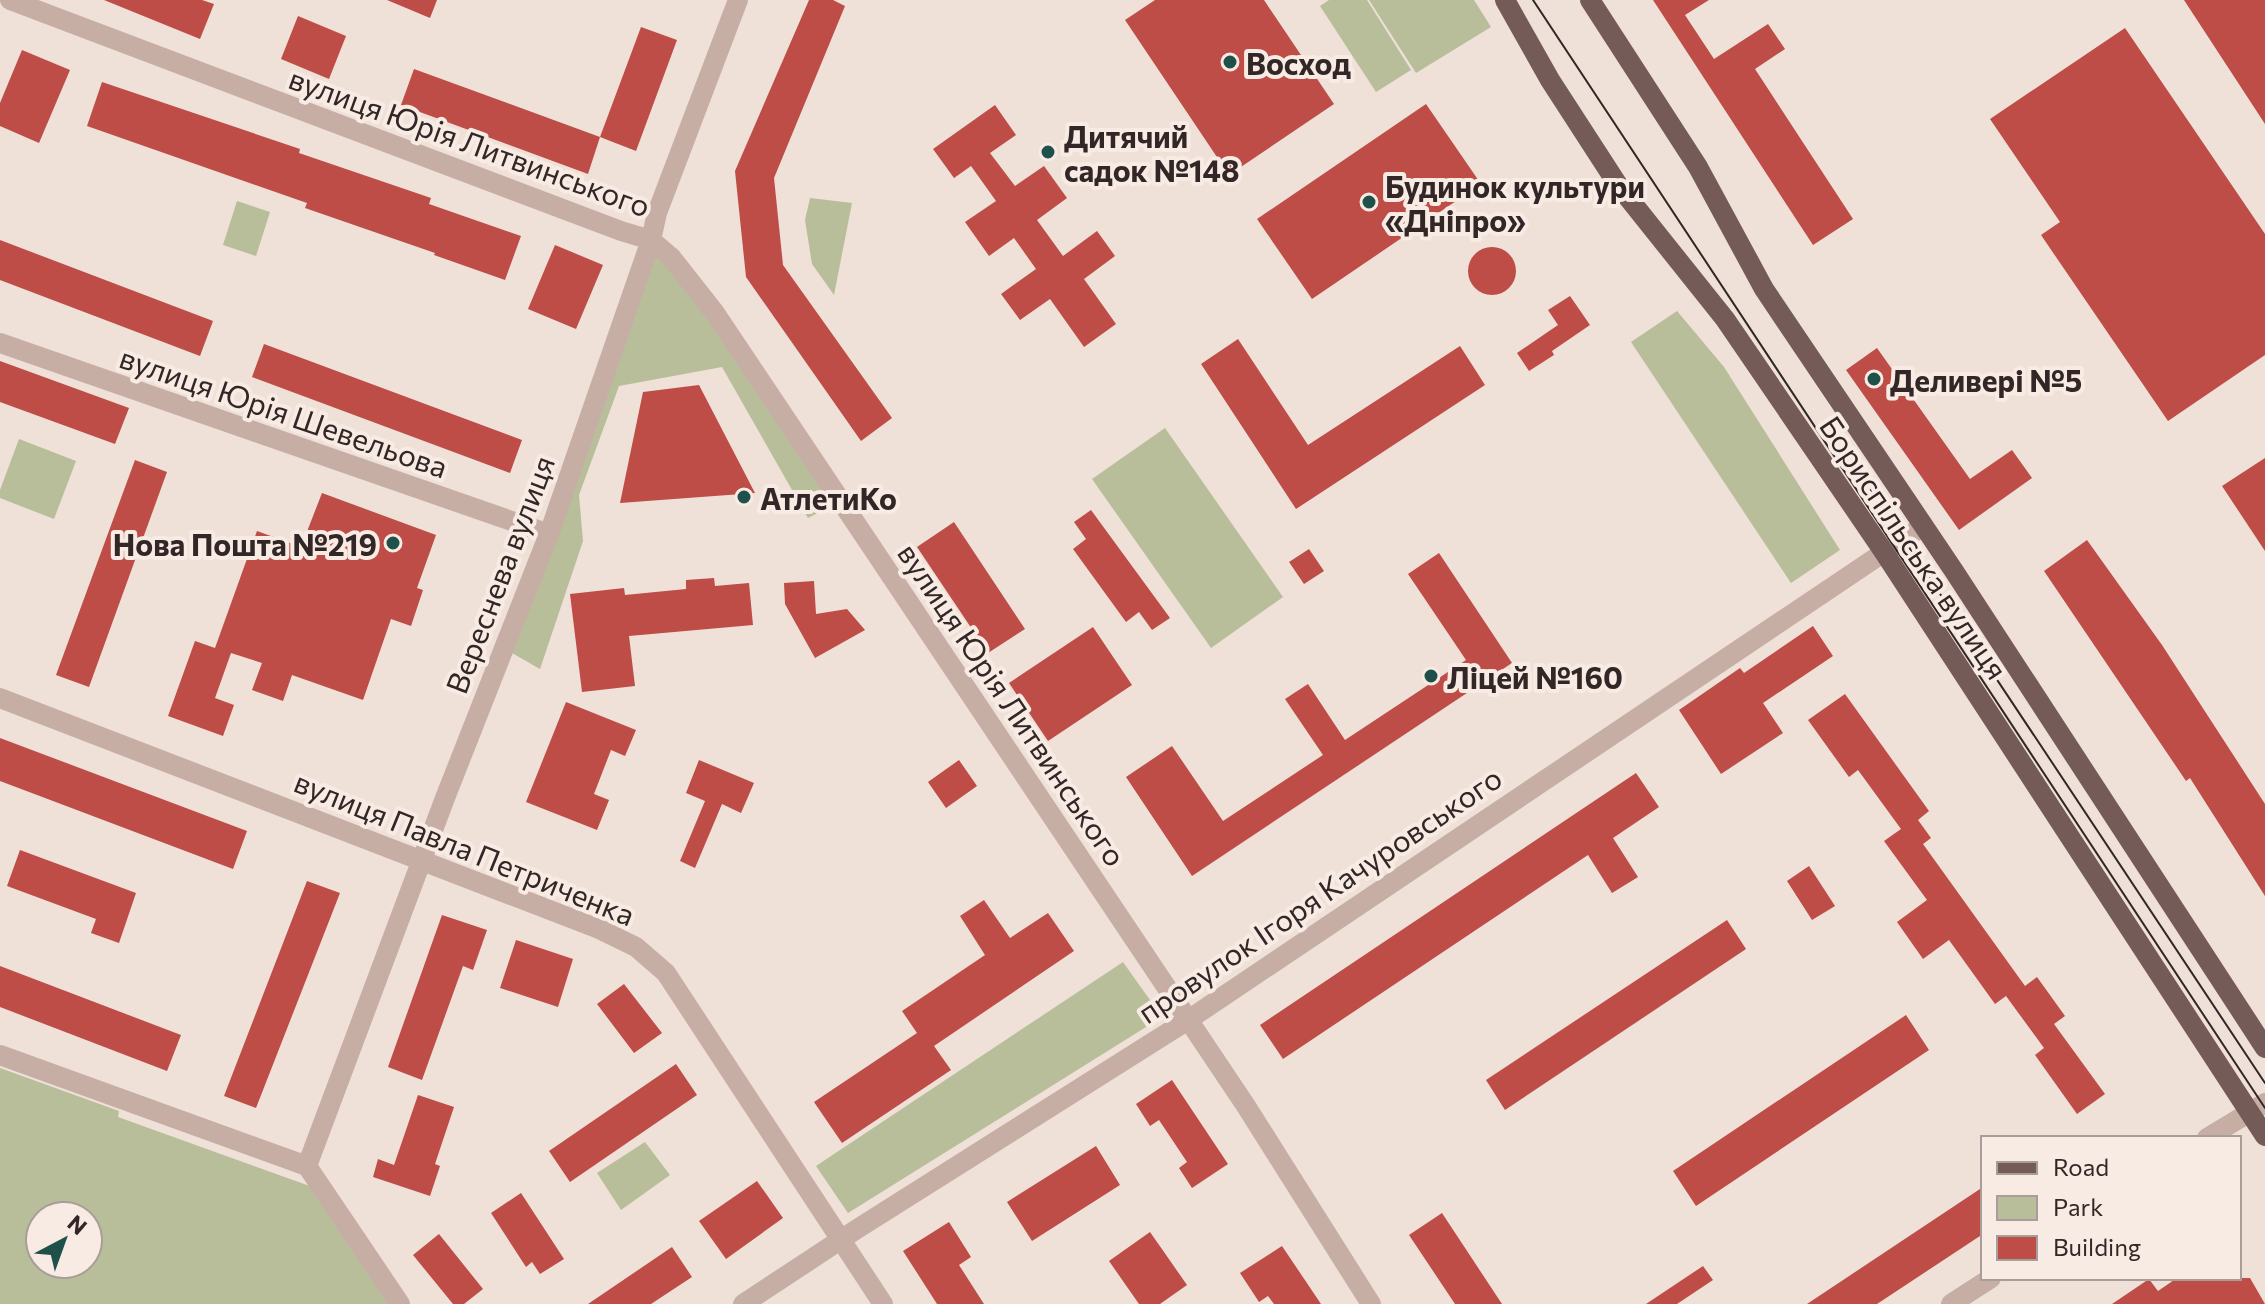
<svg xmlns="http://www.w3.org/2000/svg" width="2265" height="1304" viewBox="0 0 2265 1304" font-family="Commissioner,sans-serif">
	<rect width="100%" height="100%" fill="#efe0d8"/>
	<!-- green -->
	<path fill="#b8bd9a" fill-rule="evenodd" d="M 1329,0 L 1367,0 L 1411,70 L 1376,92 L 1320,6 Z
		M 1369,0 L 1474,0 L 1491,27 L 1416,73 Z
		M 810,198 L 852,203 L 834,295 L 812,264 L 805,220 Z
		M 237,201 L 270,212 L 256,256 L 223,245 Z
		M 651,240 L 841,501 L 808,518 L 722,367 L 619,386 L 579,495 L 583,541 L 540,669 L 505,649 Z
		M 1677,311 L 1724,367 L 1840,550 L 1791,583 L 1631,342 Z
		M 1165,428 L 1283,597 L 1211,648 L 1092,479 Z
		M 19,439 L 76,461 L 54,519 L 0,498 L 0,490 Z
		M 1123,962 L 1162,1017 L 848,1213 L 816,1166 Z
		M 0,1068 L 119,1111 L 118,1117 L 318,1189 L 390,1304 L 0,1304 ZM 40,1216 L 88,1216 L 88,1264 L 40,1264 Z
		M 645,1142 L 670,1175 L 621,1210 L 597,1173 Z"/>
	<!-- building -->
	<path fill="#be4c47" d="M 104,0 L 202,0 L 214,4 L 200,39 Z
		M 387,0 L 437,0 L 430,18 Z
		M 809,0 L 833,0 L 845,6 L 774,178 L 783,265 L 892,418 L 861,441 L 746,277 L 735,171 Z
		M 1155,0 L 1264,0 L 1334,104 L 1229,175 L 1125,20 Z
		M 1653,0 L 1709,0 L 1685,15 L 1714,59 L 1768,24 L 1785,49 L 1755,69 L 1853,219 L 1813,245 Z
		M 2184,0 L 2265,0 L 2265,124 Z
		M 298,16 L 346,36 L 329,79 L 281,59 Z
		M 641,27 L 677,40 L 636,151 L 600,137 Z
		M 2125,28 L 2265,234 L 2265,355 L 2168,421 L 2041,235 L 2060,222 L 1990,119 Z
		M 22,50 L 70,70 L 39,143 L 0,126 L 0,103 Z
		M 414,69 L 600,137 L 588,174 L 401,105 Z
		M 102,82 L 300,149 L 299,153 L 431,198 L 429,204 L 521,236 L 505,280 L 434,255 L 435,253 L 305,208 L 307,203 L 87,126 Z
		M 1426,104 L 1481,184 L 1312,299 L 1257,219 Z
		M 995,105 L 1016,135 L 990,153 L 1015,186 L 1044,166 L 1067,198 L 1037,220 L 1063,256 L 1097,231 L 1115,256 L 1084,279 L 1116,324 L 1084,347 L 1050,299 L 1020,320 L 1001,294 L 1036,269 L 1014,238 L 989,256 L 965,222 L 996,201 L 971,166 L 954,178 L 933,149 Z
		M 0,240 L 213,321 L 200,356 L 0,280 Z
		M 555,245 L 603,265 L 576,329 L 528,309 Z
		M1468 271a24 24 0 1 1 48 0a24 24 0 1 1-48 0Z
		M 1570,296 L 1590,325 L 1552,351 L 1554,355 L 1529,371 L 1517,353 L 1558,325 L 1548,310 Z
		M 1238,339 L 1308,445 L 1460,346 L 1485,385 L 1296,509 L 1201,364 Z
		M 264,344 L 522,440 L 510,473 L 252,377 Z
		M 1877,348 L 1970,479 L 2012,450 L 2032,478 L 1959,530 L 1846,370 Z
		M 0,361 L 129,408 L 115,444 L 0,402 Z
		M 699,385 L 755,493 L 620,503 L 643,392 Z
		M 2265,458 L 2265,551 L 2222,486 Z
		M 135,460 L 167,472 L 89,687 L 56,675 Z
		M 322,493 L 436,535 L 417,588 L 423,590 L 411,626 L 391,619 L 363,700 L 292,675 L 283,701 L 252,690 L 262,663 L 231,653 L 215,698 L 234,705 L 223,736 L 168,716 L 195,641 L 215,648 L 257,531 L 301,547 Z
		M 1091,510 L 1170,618 L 1152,630 L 1139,612 L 1126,622 L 1073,549 L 1086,539 L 1074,522 Z
		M 954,522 L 1025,629 L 988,653 L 917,547 Z
		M 2087,540 L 2162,645 L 2265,804 L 2265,896 L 2190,778 L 2186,781 L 2044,571 Z
		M 1309,549 L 1324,571 L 1304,584 L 1289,562 Z
		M 1439,553 L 1512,663 L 1192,876 L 1126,777 L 1172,746 L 1223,821 L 1323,755 L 1285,699 L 1308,684 L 1345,740 L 1466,660 L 1408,574 Z
		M 714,578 L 715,586 L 749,583 L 753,625 L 629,636 L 635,686 L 582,692 L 570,594 L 624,588 L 625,595 L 686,589 L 686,580 Z
		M 814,581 L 816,614 L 847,609 L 865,630 L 815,658 L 785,604 L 784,583 Z
		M 1813,626 L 1833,656 L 1763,703 L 1783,733 L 1721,774 L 1679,710 L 1740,668 L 1744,673 Z
		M 1093,627 L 1132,685 L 1048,741 L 1009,683 Z
		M 1845,694 L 1929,811 L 1918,820 L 1931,838 L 1923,844 L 2025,986 L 2037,977 L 2065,1016 L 2054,1024 L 2105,1094 L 2077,1114 L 2035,1055 L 2044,1048 L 2006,996 L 1995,1004 L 1949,940 L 1923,959 L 1897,922 L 1927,900 L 1884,841 L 1901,829 L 1858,770 L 1849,777 L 1808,720 Z
		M 566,702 L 636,730 L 625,756 L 611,750 L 594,794 L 609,800 L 597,830 L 526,802 Z
		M 0,738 L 247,831 L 233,869 L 0,781 Z
		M 699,760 L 754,783 L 741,813 L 722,804 L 695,868 L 680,861 L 705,801 L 686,793 Z
		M 959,760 L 977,786 L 946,808 L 928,782 Z
		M 1636,773 L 1659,807 L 1613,838 L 1638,877 L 1612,893 L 1588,855 L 1283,1059 L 1260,1025 Z
		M 20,850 L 136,893 L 119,943 L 91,933 L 96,919 L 7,886 Z
		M 1809,866 L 1835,906 L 1812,920 L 1787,881 Z
		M 307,881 L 340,893 L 256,1108 L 224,1096 Z
		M 984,900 L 1010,938 L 1048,913 L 1074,951 L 934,1046 L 951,1070 L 842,1143 L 814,1102 L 917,1033 L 902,1011 L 985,955 L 960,916 Z
		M 442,915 L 487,930 L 473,970 L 463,966 L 422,1080 L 388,1067 Z
		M 1727,920 L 1746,949 L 1505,1110 L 1486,1080 Z
		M 516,940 L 573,959 L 558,1007 L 500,988 Z
		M 0,966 L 181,1035 L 167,1071 L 0,1007 Z
		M 624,984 L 662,1033 L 634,1053 L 597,1004 Z
		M 1906,1015 L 1929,1050 L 1696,1206 L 1673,1171 Z
		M 676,1064 L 697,1095 L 570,1182 L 549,1151 Z
		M 1172,1080 L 1228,1164 L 1192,1188 L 1179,1168 L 1187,1162 L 1159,1120 L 1150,1126 L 1136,1104 Z
		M 418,1095 L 454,1107 L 435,1164 L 440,1166 L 430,1196 L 373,1177 L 378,1159 L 394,1165 Z
		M 1096,1146 L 1120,1185 L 1032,1241 L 1007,1202 Z
		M 757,1181 L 783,1218 L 726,1259 L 699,1221 Z
		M 1983,1187 L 1983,1234 L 1877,1304 L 1807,1304 Z
		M 521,1193 L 564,1259 L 540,1274 L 532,1262 L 526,1267 L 491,1213 Z
		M 1442,1213 L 1502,1304 L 1455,1304 L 1409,1235 Z
		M 949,1222 L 971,1257 L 959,1265 L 984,1304 L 937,1304 L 903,1251 Z
		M 1150,1232 L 1187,1285 L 1160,1304 L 1139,1304 L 1109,1261 Z
		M 439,1234 L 483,1289 L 464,1304 L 453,1304 L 413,1255 Z
		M 1282,1246 L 1321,1304 L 1274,1304 L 1268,1296 L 1259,1302 L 1240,1273 Z
		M 672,1247 L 692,1277 L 651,1304 L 588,1304 Z
		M 1703,1266 L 1713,1280 L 1677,1304 L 1646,1304 Z
		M 2177,1278 L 2250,1278 L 2265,1304 L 2112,1304 L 2149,1279 L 2158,1291 Z"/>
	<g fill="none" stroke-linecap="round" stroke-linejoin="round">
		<!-- minor -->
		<path stroke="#c6aea5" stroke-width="20" d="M 10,0 L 621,231 L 651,240 L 671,257 L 715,313 L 1246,1106 L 1371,1304
			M 0,343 L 549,534
			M 0,698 L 599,929 L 636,947 L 666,973 L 883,1304
			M 0,1055 L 307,1166 L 400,1304
			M 2207,1138 L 2265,1103
			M 307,1166 L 445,798 L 549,534 L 651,240 L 657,213 L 738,0
			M 743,1304 L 857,1229 L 1188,1020 L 1923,526
			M 1951,1304 L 1991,1278"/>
		<!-- major -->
		<path stroke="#745b58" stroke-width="20" d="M 1505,0 L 1550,80 L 1618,185 L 1725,319 L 1884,552 L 2265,1136
			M 1590,0 L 1698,167 L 1764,289 L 1954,571 L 2265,1048"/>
		<!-- tram -->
		<path stroke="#322726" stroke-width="2" d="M 1533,0 L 2265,1108
			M 1871,490 L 2265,1083"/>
	</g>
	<!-- markers -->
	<g fill="#1f514a" stroke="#f7ebe4" stroke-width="3">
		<circle cx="1230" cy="62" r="8"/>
		<circle cx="1048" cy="152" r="8"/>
		<circle cx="1369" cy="202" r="8"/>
		<circle cx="1874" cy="379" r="8"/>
		<circle cx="744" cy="497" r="8"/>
		<circle cx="393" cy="543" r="8"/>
		<circle cx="1431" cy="676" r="8"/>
	</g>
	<g text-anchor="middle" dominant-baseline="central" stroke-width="8" stroke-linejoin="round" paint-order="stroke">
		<!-- poi labels -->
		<g font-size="30" font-weight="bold" fill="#322726" stroke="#f7ebe4" text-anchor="start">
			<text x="1246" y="62">Восход</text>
			<text x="1064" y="135">Дитячий<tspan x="1064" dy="34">садок №148</tspan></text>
			<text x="1385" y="185">Будинок культури<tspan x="1385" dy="34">«Дніпро»</tspan></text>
			<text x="1890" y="379">Деливері №5</text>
			<text x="760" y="497">АтлетиКо</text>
			<text x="377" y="543" text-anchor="end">Нова Пошта №219</text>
			<text x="1447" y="676">Ліцей №160</text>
		</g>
		<!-- street labels -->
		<g font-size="30" fill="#322726" stroke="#f7ebe4">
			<text transform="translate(470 141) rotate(20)">вулиця Юрія Литвинського</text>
			<text transform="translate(284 411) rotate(19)">вулиця Юрія Шевельова</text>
			<text transform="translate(1915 547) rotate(56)">Бориспільська вулиця</text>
			<text transform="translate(499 574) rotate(-69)">Вереснева вулиця</text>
			<text transform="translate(1013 704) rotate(56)">вулиця Юрія Литвинського</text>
			<text transform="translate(465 847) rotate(22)">вулиця Павла Петриченка</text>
			<text transform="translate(1319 894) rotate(-34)">провулок Ігоря Качуровського</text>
		</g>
	</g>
	<!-- legend -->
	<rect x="1981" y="1136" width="260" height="144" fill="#f7ebe4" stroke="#a89d98" stroke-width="2"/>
	<rect x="1997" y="1162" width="40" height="12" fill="#745b58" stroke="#a89d98" stroke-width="2"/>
	<text x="2053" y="1176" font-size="24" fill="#322726">Road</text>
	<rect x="1997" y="1196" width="40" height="24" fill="#b8bd9a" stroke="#a89d98" stroke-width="2"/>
	<text x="2053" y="1216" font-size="24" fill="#322726">Park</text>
	<rect x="1997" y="1236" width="40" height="24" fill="#be4c47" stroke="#a89d98" stroke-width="2"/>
	<text x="2053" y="1256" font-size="24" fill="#322726">Building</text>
	<!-- north arrow -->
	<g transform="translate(64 1240) rotate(41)"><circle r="38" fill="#f7ebe4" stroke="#a89d98" stroke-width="2"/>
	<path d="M0-6L14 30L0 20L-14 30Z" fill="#1f514a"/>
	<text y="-12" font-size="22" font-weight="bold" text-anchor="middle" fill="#322726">N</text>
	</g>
</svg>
